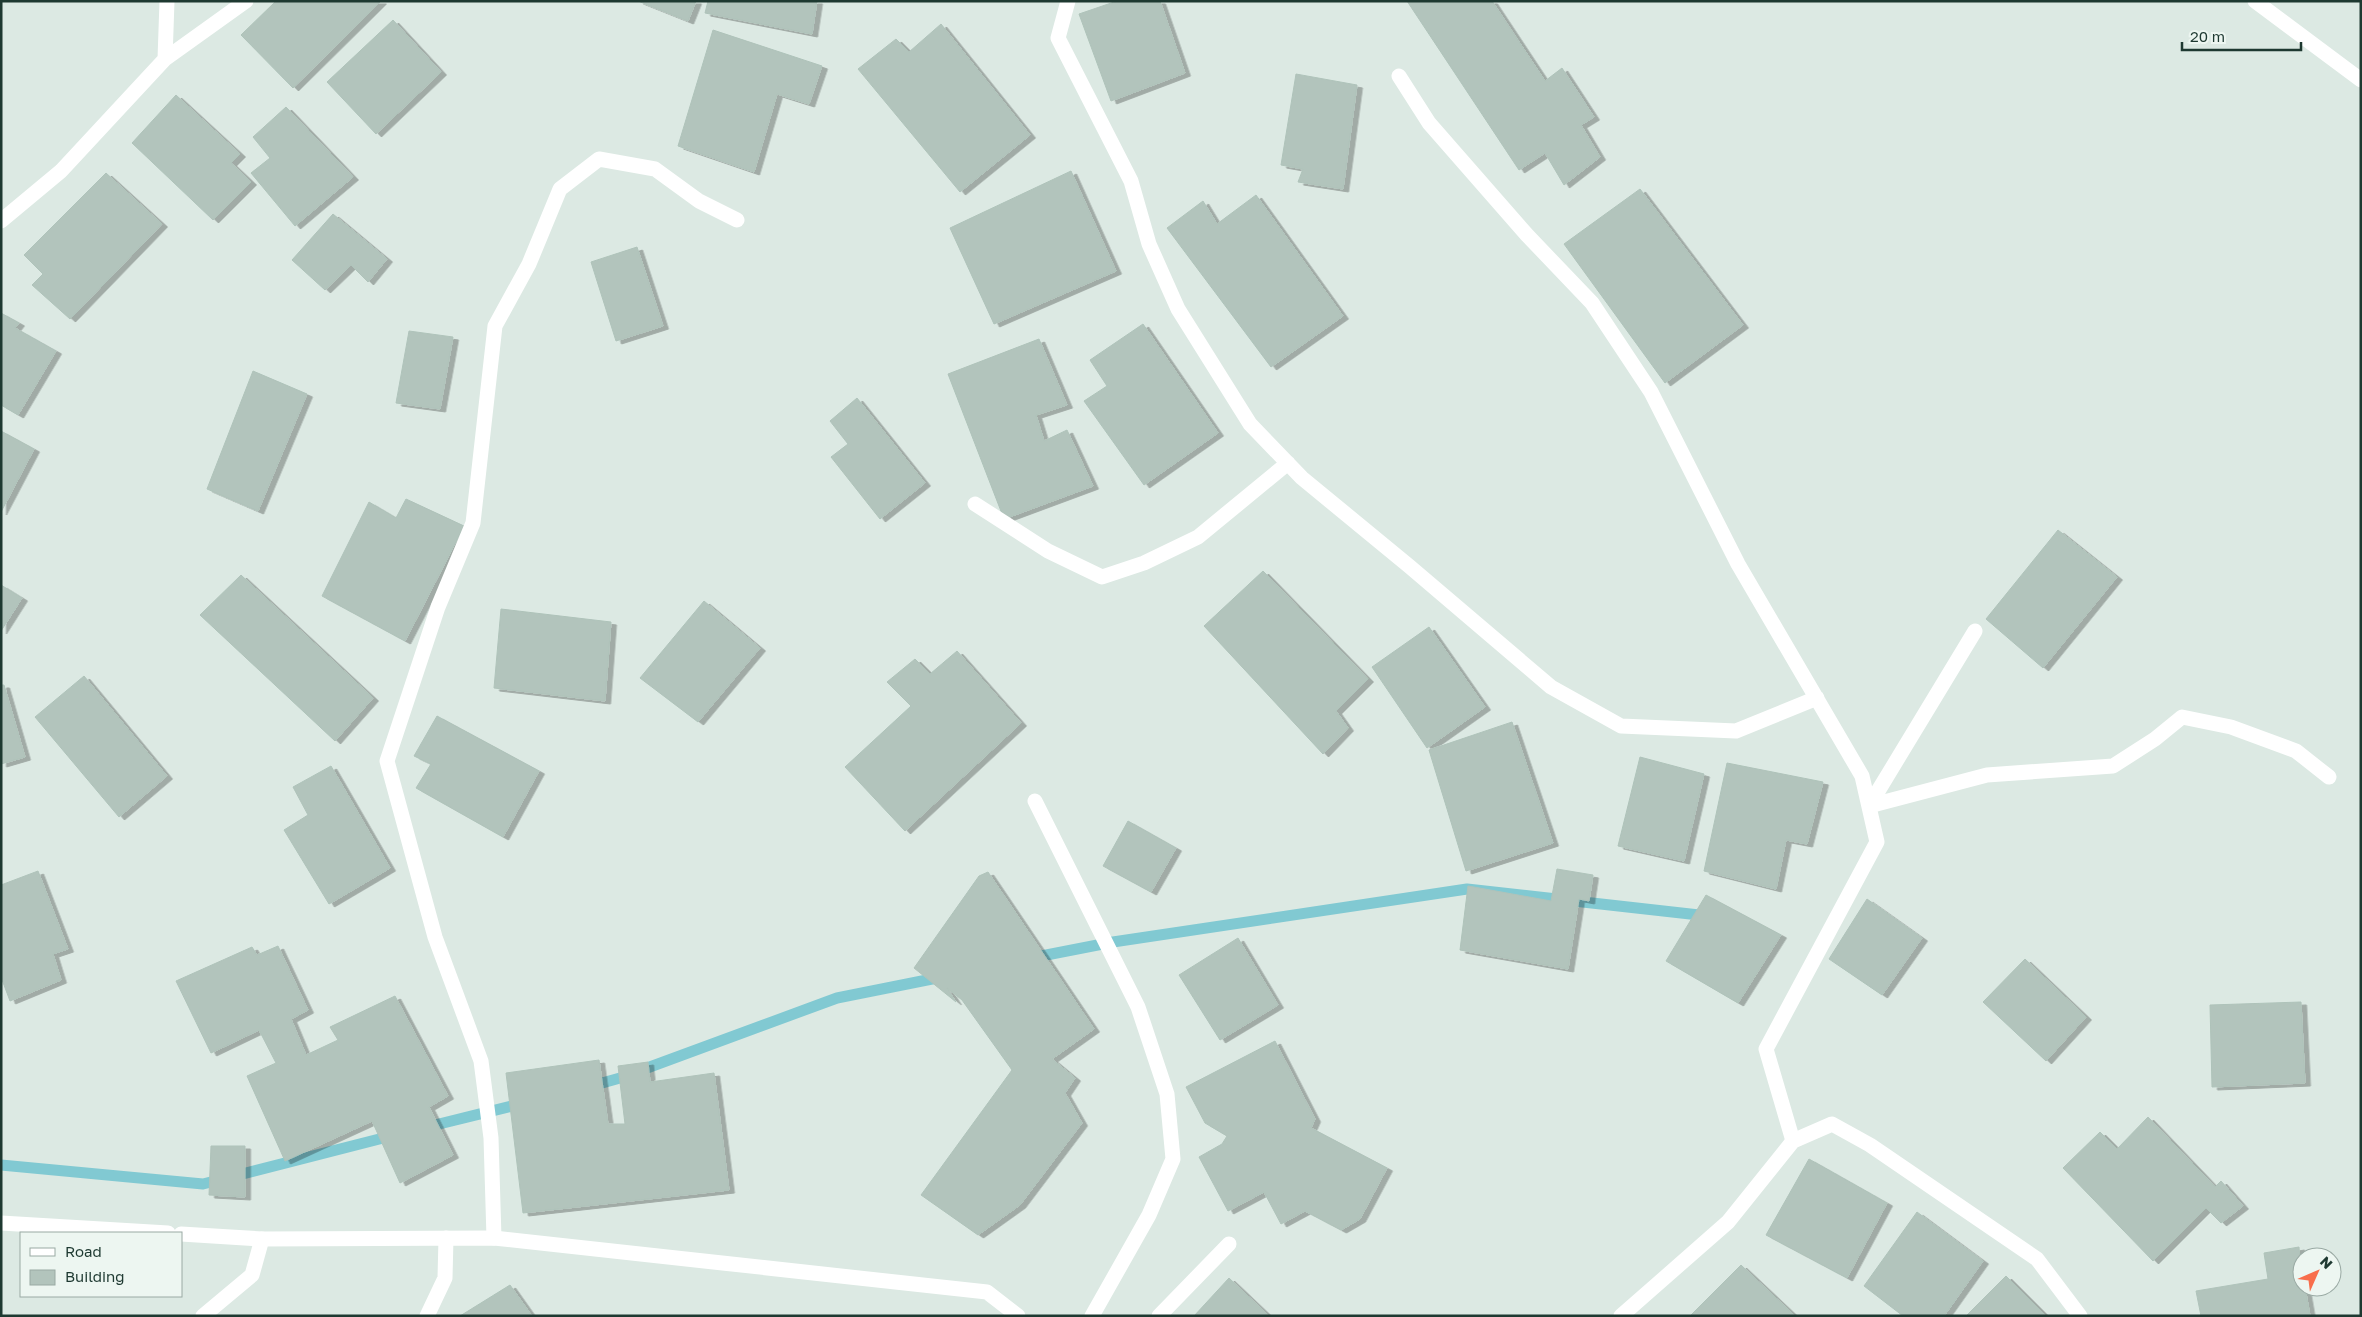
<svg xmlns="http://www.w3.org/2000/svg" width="2362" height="1317" viewBox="0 0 2362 1317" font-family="'Golos Text',sans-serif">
	<defs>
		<filter id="shadow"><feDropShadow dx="5.5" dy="3" stdDeviation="0" flood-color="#0004"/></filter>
	</defs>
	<rect width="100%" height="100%" fill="#dce9e3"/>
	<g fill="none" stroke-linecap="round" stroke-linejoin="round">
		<!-- stream -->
		<path stroke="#81c9d2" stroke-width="11" d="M 1031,958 L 1113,942 L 1467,889 L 1708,916
			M 588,1087 L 620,1078 L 837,998 L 942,977
			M 423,1128 L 524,1103
			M 1,1165 L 203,1184 L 395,1135"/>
	</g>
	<!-- building -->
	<path fill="#b2c4bc" stroke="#afc3ba" filter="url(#shadow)" d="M 276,1 L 381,1 L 293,88 L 241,35 Z
		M 638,1 L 696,1 L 688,21 Z
		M 708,1 L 817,1 L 812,34 L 705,13 Z
		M 1117,1 L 1160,1 L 1185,73 L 1111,101 L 1079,14 Z
		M 1407,1 L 1492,1 L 1545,81 L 1562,68 L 1594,117 L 1581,125 L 1600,157 L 1564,185 L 1545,153 L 1519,170 Z
		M 393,20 L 441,72 L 376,134 L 327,82 Z
		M 941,24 L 1030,135 L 960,192 L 858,69 L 896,39 L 909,52 Z
		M 713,30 L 822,66 L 809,104 L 777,94 L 754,172 L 678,146 Z
		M 1296,74 L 1357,85 L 1343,189 L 1298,182 L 1303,169 L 1281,165 Z
		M 176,95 L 240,154 L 231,163 L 251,182 L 213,220 L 132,143 Z
		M 286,107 L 353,177 L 295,226 L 251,173 L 270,158 L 253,137 Z
		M 1071,171 L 1116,271 L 994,324 L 950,228 Z
		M 106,173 L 162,224 L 70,319 L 32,285 L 43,274 L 24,255 Z
		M 1640,189 L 1743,325 L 1665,383 L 1564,244 Z
		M 1256,195 L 1343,316 L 1271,367 L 1167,228 L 1203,201 L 1217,224 Z
		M 333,214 L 387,259 L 368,282 L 351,265 L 325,290 L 292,260 Z
		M 637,247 L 663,326 L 616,341 L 591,262 Z
		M 1,313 L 19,323 L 15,328 L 56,351 L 18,415 L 1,405 Z
		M 1143,324 L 1218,433 L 1144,485 L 1084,401 L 1107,386 L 1090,360 Z
		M 409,331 L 453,337 L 440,409 L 396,403 Z
		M 1039,339 L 1067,405 L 1036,415 L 1044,441 L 1067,430 L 1093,486 L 1004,519 L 948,374 Z
		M 253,371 L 307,394 L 258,511 L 207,489 Z
		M 857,398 L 925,483 L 880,519 L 831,457 L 848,444 L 830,421 Z
		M 1,431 L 34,449 L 1,512 Z
		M 406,499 L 464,526 L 405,641 L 322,596 L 369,502 L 396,518 Z
		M 2058,530 L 2117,577 L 2043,668 L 1986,619 Z
		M 1263,571 L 1368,679 L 1336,711 L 1348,728 L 1323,754 L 1204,626 Z
		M 241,575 L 373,698 L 335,741 L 200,615 Z
		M 1,585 L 22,598 L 1,631 Z
		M 704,601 L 760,648 L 698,722 L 640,678 Z
		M 501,609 L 611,622 L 605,701 L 494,688 Z
		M 1429,627 L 1485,707 L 1427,748 L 1372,667 Z
		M 957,651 L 1021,723 L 905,831 L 845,767 L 911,706 L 887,682 L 915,659 L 930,674 Z
		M 84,676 L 167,776 L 119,817 L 35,717 Z
		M 1,685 L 4,685 L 25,757 L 1,764 Z
		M 437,716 L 539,771 L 503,837 L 416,788 L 431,764 L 414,756 Z
		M 1512,722 L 1553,843 L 1466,871 L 1429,750 Z
		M 1640,757 L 1704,774 L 1684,861 L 1618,846 Z
		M 1727,763 L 1823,782 L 1807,844 L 1786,840 L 1776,889 L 1704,871 Z
		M 331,766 L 390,868 L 329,904 L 284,830 L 308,815 L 293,787 Z
		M 1128,821 L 1176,848 L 1151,892 L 1103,866 Z
		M 1557,869 L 1593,875 L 1589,901 L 1579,899 L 1568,969 L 1460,950 L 1468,886 L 1551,901 Z
		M 38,871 L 68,949 L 53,954 L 61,980 L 10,1001 L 1,977 L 1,885 Z
		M 988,872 L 1094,1029 L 1052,1059 L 1075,1078 L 1065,1093 L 1082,1123 L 1020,1205 L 978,1235 L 921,1195 L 1012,1070 L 962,1000 L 947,988 L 956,1002 L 914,968 L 979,876 Z
		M 1706,895 L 1781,935 L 1738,1003 L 1666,961 Z
		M 1867,899 L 1922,938 L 1882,995 L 1829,959 Z
		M 1238,938 L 1278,1005 L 1220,1040 L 1179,975 Z
		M 278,946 L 308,1010 L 291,1019 L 306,1055 L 338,1040 L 330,1027 L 395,996 L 448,1096 L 429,1107 L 453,1155 L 400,1183 L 372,1121 L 285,1161 L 247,1076 L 276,1063 L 259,1030 L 211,1053 L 176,981 L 252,947 L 257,955 Z
		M 2025,959 L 2086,1017 L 2046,1061 L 1983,1002 Z
		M 2301,1002 L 2305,1083 L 2212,1087 L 2210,1005 Z
		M 1275,1041 L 1315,1119 L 1311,1128 L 1387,1168 L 1360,1219 L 1341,1230 L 1305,1211 L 1281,1224 L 1264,1192 L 1228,1211 L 1199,1157 L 1222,1144 L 1227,1136 L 1205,1123 L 1186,1087 Z
		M 599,1060 L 608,1124 L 625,1124 L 618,1066 L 648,1062 L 650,1082 L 714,1073 L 729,1190 L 523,1213 L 506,1073 Z
		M 2148,1117 L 2215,1187 L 2221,1181 L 2243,1206 L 2221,1223 L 2206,1208 L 2153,1261 L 2063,1168 L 2100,1132 L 2117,1149 Z
		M 211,1146 L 245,1146 L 245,1197 L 209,1195 Z
		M 1809,1159 L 1887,1203 L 1847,1278 L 1766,1235 Z
		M 1917,1212 L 1983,1261 L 1944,1316 L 1903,1316 L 1864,1286 Z
		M 2299,1247 L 2302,1287 L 2305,1287 L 2310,1316 L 2201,1316 L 2196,1291 L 2268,1279 L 2264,1253 Z
		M 1741,1265 L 1795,1316 L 1690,1316 Z
		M 2006,1276 L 2046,1316 L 1966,1316 Z
		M 1229,1278 L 1269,1316 L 1194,1316 Z
		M 510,1285 L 532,1316 L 460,1316 Z"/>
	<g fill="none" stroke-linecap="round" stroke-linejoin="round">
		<!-- service -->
		<path stroke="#fff" stroke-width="15" d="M 2255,1 L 2361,80"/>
		<!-- minor -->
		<path stroke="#fff" stroke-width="15" d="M 1068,1 L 1058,38 L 1131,181 L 1149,244 L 1178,309 L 1250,424 L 1302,478 L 1409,566 L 1551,687 L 1621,726 L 1736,731 L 1817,698
			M 165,59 L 246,1
			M 1399,76 L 1429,123 L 1527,235 L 1592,303 L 1651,392 L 1738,564 L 1862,776 L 1877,842 L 1766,1049 L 1793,1141
			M 1,221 L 61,171 L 165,59 L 167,1
			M 975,504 L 1048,551 L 1102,577 L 1144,563 L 1198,537 L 1288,463
			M 1035,801 L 1138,1007 L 1167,1094 L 1173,1159 L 1149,1215 L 1092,1316
			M 1869,806 L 1987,775 L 2113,766 L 2155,739 L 2182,717 L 2231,727 L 2296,751 L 2329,777
			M 1869,806 L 1975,631
			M 494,1238 L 491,1138 L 481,1061 L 435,937 L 387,761 L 438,607 L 473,523 L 495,326 L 529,264 L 560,189 L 599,159 L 655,169 L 699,201 L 737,220
			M 203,1316 L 252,1275 L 262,1239
			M 427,1316 L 445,1278 L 446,1238
			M 1159,1316 L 1229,1244"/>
		<!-- tertiary -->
		<path stroke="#fff" stroke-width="15" d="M 1,1223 L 168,1233
			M 181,1234 L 262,1239 L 494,1238 L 987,1292 L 1018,1316
			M 1621,1316 L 1728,1222 L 1793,1141 L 1832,1124 L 1870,1145 L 2037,1259 L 2080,1316"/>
	</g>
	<!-- border -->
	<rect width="2362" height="1317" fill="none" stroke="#1e3931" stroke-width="5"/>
	<!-- legend -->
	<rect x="20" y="1232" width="162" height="65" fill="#edf6f1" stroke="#9aaaa4"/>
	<rect x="30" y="1248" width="25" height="8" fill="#ffffff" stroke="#9aaaa4"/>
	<text x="65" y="1257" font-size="15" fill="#1e3931">Road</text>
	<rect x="30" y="1270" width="25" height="15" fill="#b2c4bc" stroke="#9aaaa4"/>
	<text x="65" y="1282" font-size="15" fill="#1e3931">Building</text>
	<!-- north arrow -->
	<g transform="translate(2317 1272) rotate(45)"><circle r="24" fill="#edf6f1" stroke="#9aaaa4"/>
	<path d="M0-4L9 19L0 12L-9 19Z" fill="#f86e4c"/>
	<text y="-8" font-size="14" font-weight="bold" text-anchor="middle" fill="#1e3931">N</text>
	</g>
	<!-- scale -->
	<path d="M2182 42v8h119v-8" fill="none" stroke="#1e3931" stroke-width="2.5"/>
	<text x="2190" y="42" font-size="15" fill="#1e3931" stroke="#edf6f1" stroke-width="4" paint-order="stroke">20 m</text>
</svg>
